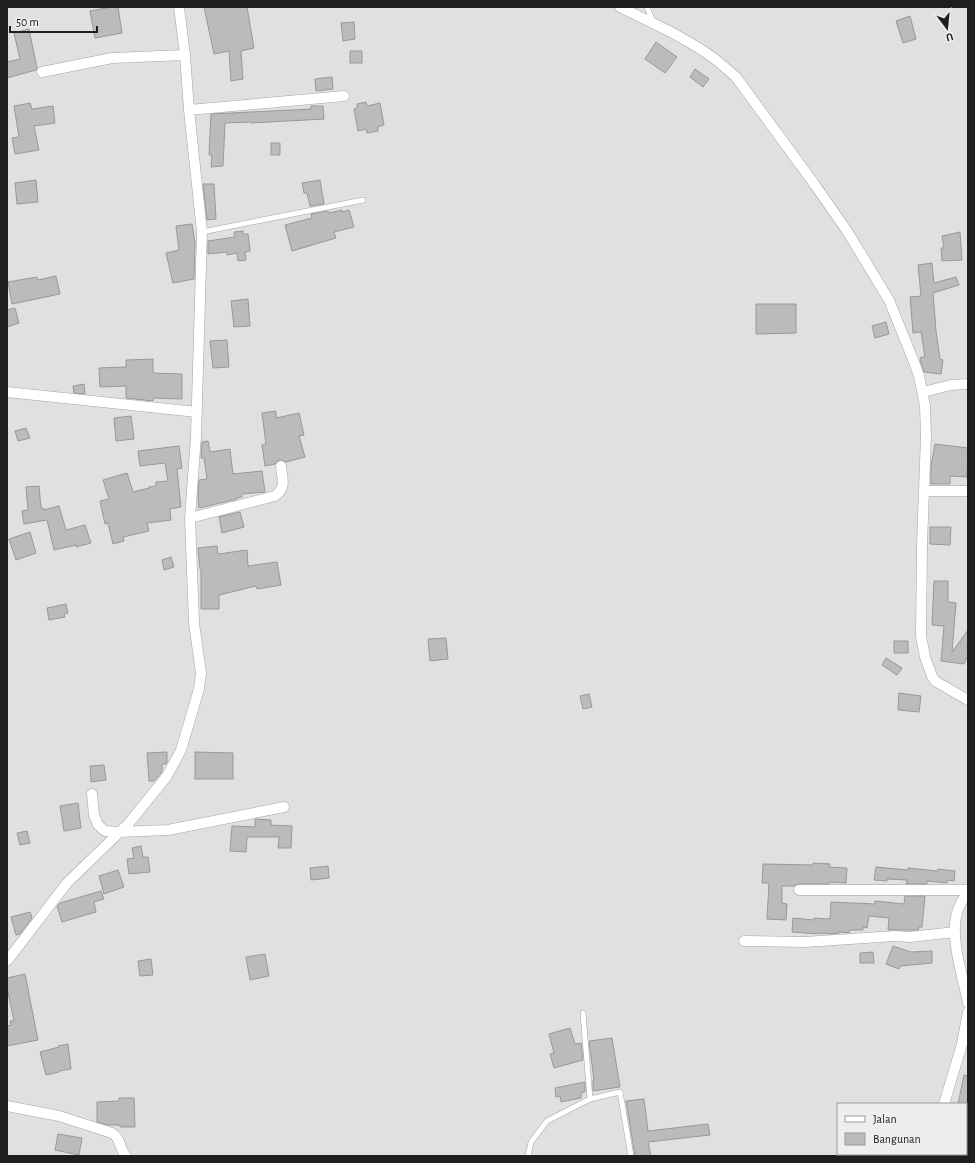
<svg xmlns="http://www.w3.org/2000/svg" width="975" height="1163" viewBox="0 0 975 1163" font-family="'Alegreya Sans',sans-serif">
	<rect width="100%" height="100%" fill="#dfe1de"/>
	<!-- building -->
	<path fill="#b9bcb8" stroke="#979996" d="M 112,7 L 118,7 L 122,33 L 95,38 L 90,11 Z
		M 204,7 L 247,7 L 254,48 L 241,51 L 243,79 L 231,81 L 229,51 L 214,54 Z
		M 910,16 L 916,39 L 903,43 L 896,21 Z
		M 354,22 L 355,39 L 343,41 L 341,23 Z
		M 29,29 L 37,68 L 36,70 L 7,78 L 7,62 L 20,59 L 14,33 Z
		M 656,42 L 677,57 L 665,73 L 645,59 Z
		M 350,51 L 362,51 L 362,63 L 350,63 Z
		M 695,69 L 709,79 L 703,87 L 690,77 Z
		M 332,77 L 333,89 L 316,91 L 315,79 Z
		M 366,102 L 367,106 L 380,103 L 384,125 L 378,127 L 378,131 L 367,133 L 366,129 L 358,131 L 354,109 L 357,108 L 357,104 Z
		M 30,103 L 32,109 L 53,106 L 55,123 L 34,126 L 39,150 L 15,154 L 12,138 L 19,137 L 14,106 Z
		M 311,106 L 323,106 L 324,119 L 251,123 L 251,122 L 225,123 L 223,166 L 211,167 L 212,155 L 209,155 L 211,114 L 311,109 Z
		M 271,143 L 280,143 L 280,155 L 271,155 Z
		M 36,180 L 38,202 L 17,204 L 15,183 Z
		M 320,180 L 324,204 L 310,206 L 307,193 L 304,193 L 302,183 Z
		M 203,184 L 214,184 L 216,219 L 207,220 Z
		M 342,210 L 342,212 L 349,210 L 354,227 L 334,232 L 336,238 L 292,251 L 285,225 L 312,218 L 311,214 L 328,211 L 329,213 Z
		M 192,224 L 195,243 L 194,279 L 173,283 L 166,253 L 179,250 L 176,226 Z
		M 243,231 L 243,234 L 248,234 L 250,251 L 245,252 L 246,260 L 238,261 L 237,253 L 227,255 L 227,252 L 208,254 L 208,241 L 235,237 L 234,232 Z
		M 960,232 L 962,260 L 942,261 L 941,248 L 944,248 L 942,236 Z
		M 932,263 L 934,283 L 956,277 L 959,285 L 933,293 L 936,331 L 940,359 L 943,360 L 941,374 L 924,372 L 920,360 L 921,357 L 925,357 L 921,332 L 913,333 L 910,297 L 921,296 L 918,265 Z
		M 56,276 L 60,294 L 12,304 L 8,282 L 37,277 L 38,280 Z
		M 248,299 L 250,326 L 234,327 L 231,301 Z
		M 756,304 L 796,304 L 796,333 L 756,334 Z
		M 15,308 L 19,323 L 7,327 L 7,310 Z
		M 886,322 L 889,334 L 875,338 L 872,326 Z
		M 227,340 L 229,367 L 213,368 L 210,341 Z
		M 153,359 L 153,373 L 182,374 L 182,399 L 153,398 L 153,401 L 126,398 L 126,386 L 100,387 L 99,368 L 126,367 L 126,360 Z
		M 84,384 L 85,394 L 74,393 L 73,386 Z
		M 276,411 L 276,418 L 299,413 L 304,435 L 299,436 L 305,457 L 286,462 L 280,460 L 277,461 L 275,464 L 265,466 L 262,445 L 266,444 L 262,413 Z
		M 131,416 L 134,439 L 116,441 L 114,418 Z
		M 26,428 L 30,438 L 18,441 L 15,431 Z
		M 208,441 L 210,452 L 230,449 L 233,474 L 262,471 L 265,492 L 242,494 L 242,497 L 236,498 L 237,499 L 199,508 L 198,496 L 199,480 L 207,479 L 204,458 L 201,458 L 202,442 Z
		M 935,444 L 968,448 L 967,477 L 950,476 L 950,484 L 931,484 L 931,466 Z
		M 179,446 L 182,468 L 177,469 L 181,507 L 170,509 L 171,520 L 147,523 L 149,531 L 123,537 L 124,541 L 113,544 L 108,523 L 105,524 L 100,501 L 109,499 L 103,480 L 127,473 L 133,492 L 149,488 L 149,487 L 156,486 L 156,482 L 168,481 L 165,463 L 140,466 L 138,451 Z
		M 39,486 L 41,508 L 43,508 L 43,510 L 59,506 L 66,530 L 85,525 L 91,543 L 76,547 L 76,545 L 54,550 L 47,520 L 24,524 L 22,511 L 28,510 L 26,487 Z
		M 240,512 L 244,527 L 222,533 L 219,517 Z
		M 930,527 L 951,527 L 950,545 L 930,544 Z
		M 30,532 L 36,553 L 16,560 L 9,539 Z
		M 217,546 L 218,554 L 247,550 L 248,566 L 277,562 L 281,585 L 257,589 L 256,586 L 219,595 L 219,609 L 201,609 L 201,569 L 200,569 L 198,548 Z
		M 171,557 L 174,567 L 164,570 L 162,560 Z
		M 934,581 L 948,581 L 948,602 L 956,603 L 952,652 L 968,630 L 968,655 L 964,664 L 941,661 L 944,626 L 932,625 Z
		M 66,604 L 68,613 L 64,614 L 65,617 L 49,620 L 47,608 Z
		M 446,638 L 448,659 L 430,661 L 428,639 Z
		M 894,641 L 908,641 L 908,653 L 894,653 Z
		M 886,658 L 902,668 L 897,675 L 882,665 Z
		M 899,693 L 921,696 L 919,712 L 898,710 Z
		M 589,694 L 592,707 L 583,709 L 580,696 Z
		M 167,752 L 167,762 L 166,764 L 162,764 L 162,772 L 154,781 L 149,781 L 147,753 Z
		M 195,752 L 233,753 L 233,779 L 195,779 Z
		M 104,765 L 106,780 L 91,782 L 90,766 Z
		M 78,803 L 81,828 L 64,831 L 60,806 Z
		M 255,819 L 271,820 L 271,825 L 292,826 L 291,848 L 278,848 L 279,837 L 247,837 L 246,852 L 230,851 L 232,826 L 255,827 Z
		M 27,831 L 30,843 L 20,845 L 17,833 Z
		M 141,846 L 143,857 L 148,857 L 150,872 L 129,874 L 127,859 L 134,858 L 132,848 Z
		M 813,863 L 830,864 L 829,867 L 847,868 L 846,883 L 829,882 L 829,884 L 799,884 L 794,886 L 782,886 L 782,903 L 787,904 L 786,920 L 767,919 L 769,883 L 762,883 L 763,864 L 813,865 Z
		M 328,866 L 329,878 L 311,880 L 310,868 Z
		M 876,867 L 908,870 L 908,868 L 937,871 L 938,869 L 955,871 L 954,881 L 947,880 L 947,883 L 927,881 L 927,884 L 906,884 L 907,880 L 887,879 L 887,881 L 874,880 Z
		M 118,870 L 124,887 L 104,894 L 99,876 Z
		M 101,891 L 104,899 L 94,902 L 96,912 L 62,922 L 57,906 L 60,903 Z
		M 905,896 L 925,896 L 922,927 L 919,927 L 918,930 L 888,930 L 889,918 L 869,916 L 867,928 L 863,927 L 863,930 L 850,930 L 849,933 L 839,932 L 839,933 L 831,934 L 818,933 L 818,934 L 792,932 L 793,918 L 814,920 L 814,918 L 830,919 L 831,902 L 875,904 L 875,901 L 904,904 Z
		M 30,912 L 32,918 L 20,934 L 16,935 L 11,917 Z
		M 893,946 L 911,952 L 932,951 L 932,963 L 900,966 L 899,969 L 886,964 Z
		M 873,952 L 874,963 L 860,963 L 860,953 Z
		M 265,954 L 269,976 L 250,980 L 246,957 Z
		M 151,959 L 153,975 L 140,976 L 138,961 Z
		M 25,974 L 38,1040 L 7,1046 L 7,1026 L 11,1025 L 10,1021 L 14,1021 L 7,987 L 7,978 Z
		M 570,1028 L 575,1044 L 581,1043 L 583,1060 L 554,1068 L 550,1054 L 554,1053 L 549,1034 Z
		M 612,1038 L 620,1087 L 593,1091 L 593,1080 L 594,1080 L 589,1041 Z
		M 68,1044 L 71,1069 L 59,1071 L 59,1072 L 46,1075 L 40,1052 L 59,1047 L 58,1046 Z
		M 964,1075 L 968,1076 L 968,1104 L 958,1104 Z
		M 585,1082 L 585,1092 L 581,1093 L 581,1098 L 561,1102 L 560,1096 L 556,1097 L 555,1088 Z
		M 119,1098 L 134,1098 L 135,1127 L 120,1127 L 120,1125 L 108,1125 L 97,1122 L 97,1102 L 119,1101 Z
		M 644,1099 L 648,1131 L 708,1124 L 710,1135 L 648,1142 L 651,1156 L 635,1156 L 626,1101 Z
		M 58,1134 L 82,1138 L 79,1155 L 55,1150 Z"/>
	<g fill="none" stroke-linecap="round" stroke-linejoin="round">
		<defs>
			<path id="lane" d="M 647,7 L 653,22
				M 202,232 L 363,200
				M 583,1013 L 590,1099
				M 528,1156 L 531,1142 L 547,1121 L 590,1099 L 620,1092 L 631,1156"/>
			<path id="street" d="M 620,7 L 671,32 L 699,48 L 715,59 L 736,77 L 815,185 L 847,231 L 889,300 L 914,362 L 919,376 L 925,406 L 926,436 L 922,545 L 921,636 L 925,657 L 932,676 L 935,681 L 968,700
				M 42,72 L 112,58 L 185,55
				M 189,110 L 344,96
				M 7,392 L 197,412
				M 923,392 L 951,385 L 968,384
				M 924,491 L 968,491
				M 190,518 L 275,496 C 287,487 282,479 281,466
				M 92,794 L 94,815 L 98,825 L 105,831 L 119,832 L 168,830 L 284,807
				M 799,890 L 968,890
				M 968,892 C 962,900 958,907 956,917 C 951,941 963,978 968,1003
				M 744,941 L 805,942 L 895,936 L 910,937 L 955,932
				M 7,961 L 67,883 L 129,823 L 167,776 L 181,750 L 199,689 L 201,673 L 194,623 L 190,518 L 196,436 L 202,232 L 189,110 L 185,55 L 179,7
				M 944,1104 L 962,1044 L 968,1012
				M 7,1106 L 59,1116 L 112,1133 C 121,1138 119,1149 126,1156
				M 926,1156 L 927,1154"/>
		</defs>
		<!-- lane casing -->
		<use href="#lane" stroke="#a4a6a3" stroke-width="6"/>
		<!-- street casing -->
		<use href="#street" stroke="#a4a6a3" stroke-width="11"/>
		<!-- lane -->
		<use href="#lane" stroke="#fff" stroke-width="5"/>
		<!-- street -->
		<use href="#street" stroke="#fff" stroke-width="10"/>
	</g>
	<!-- border -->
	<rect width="975" height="1163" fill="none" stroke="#1e1e1d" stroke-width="16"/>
	<!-- legend -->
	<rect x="837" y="1103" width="130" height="52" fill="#ecefeb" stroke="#9a9b99"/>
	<rect x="845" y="1116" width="20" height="6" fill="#ffffff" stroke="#9a9b99"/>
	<text x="873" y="1123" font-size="12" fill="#1e1e1d">Jalan</text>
	<rect x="845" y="1133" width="20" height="12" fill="#b9bcb8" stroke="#9a9b99"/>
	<text x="873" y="1143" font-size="12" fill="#1e1e1d">Bangunan</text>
	<!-- north arrow -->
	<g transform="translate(947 28) rotate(164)" stroke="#ecefeb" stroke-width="3" paint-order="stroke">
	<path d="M0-3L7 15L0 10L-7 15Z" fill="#1e1e1d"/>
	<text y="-6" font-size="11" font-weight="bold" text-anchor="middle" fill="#1e1e1d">U</text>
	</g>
	<!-- scale -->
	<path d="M10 26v6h87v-6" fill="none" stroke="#1e1e1d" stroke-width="2"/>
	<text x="16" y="26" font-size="12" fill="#1e1e1d" stroke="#ecefeb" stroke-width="3" paint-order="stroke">50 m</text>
</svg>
